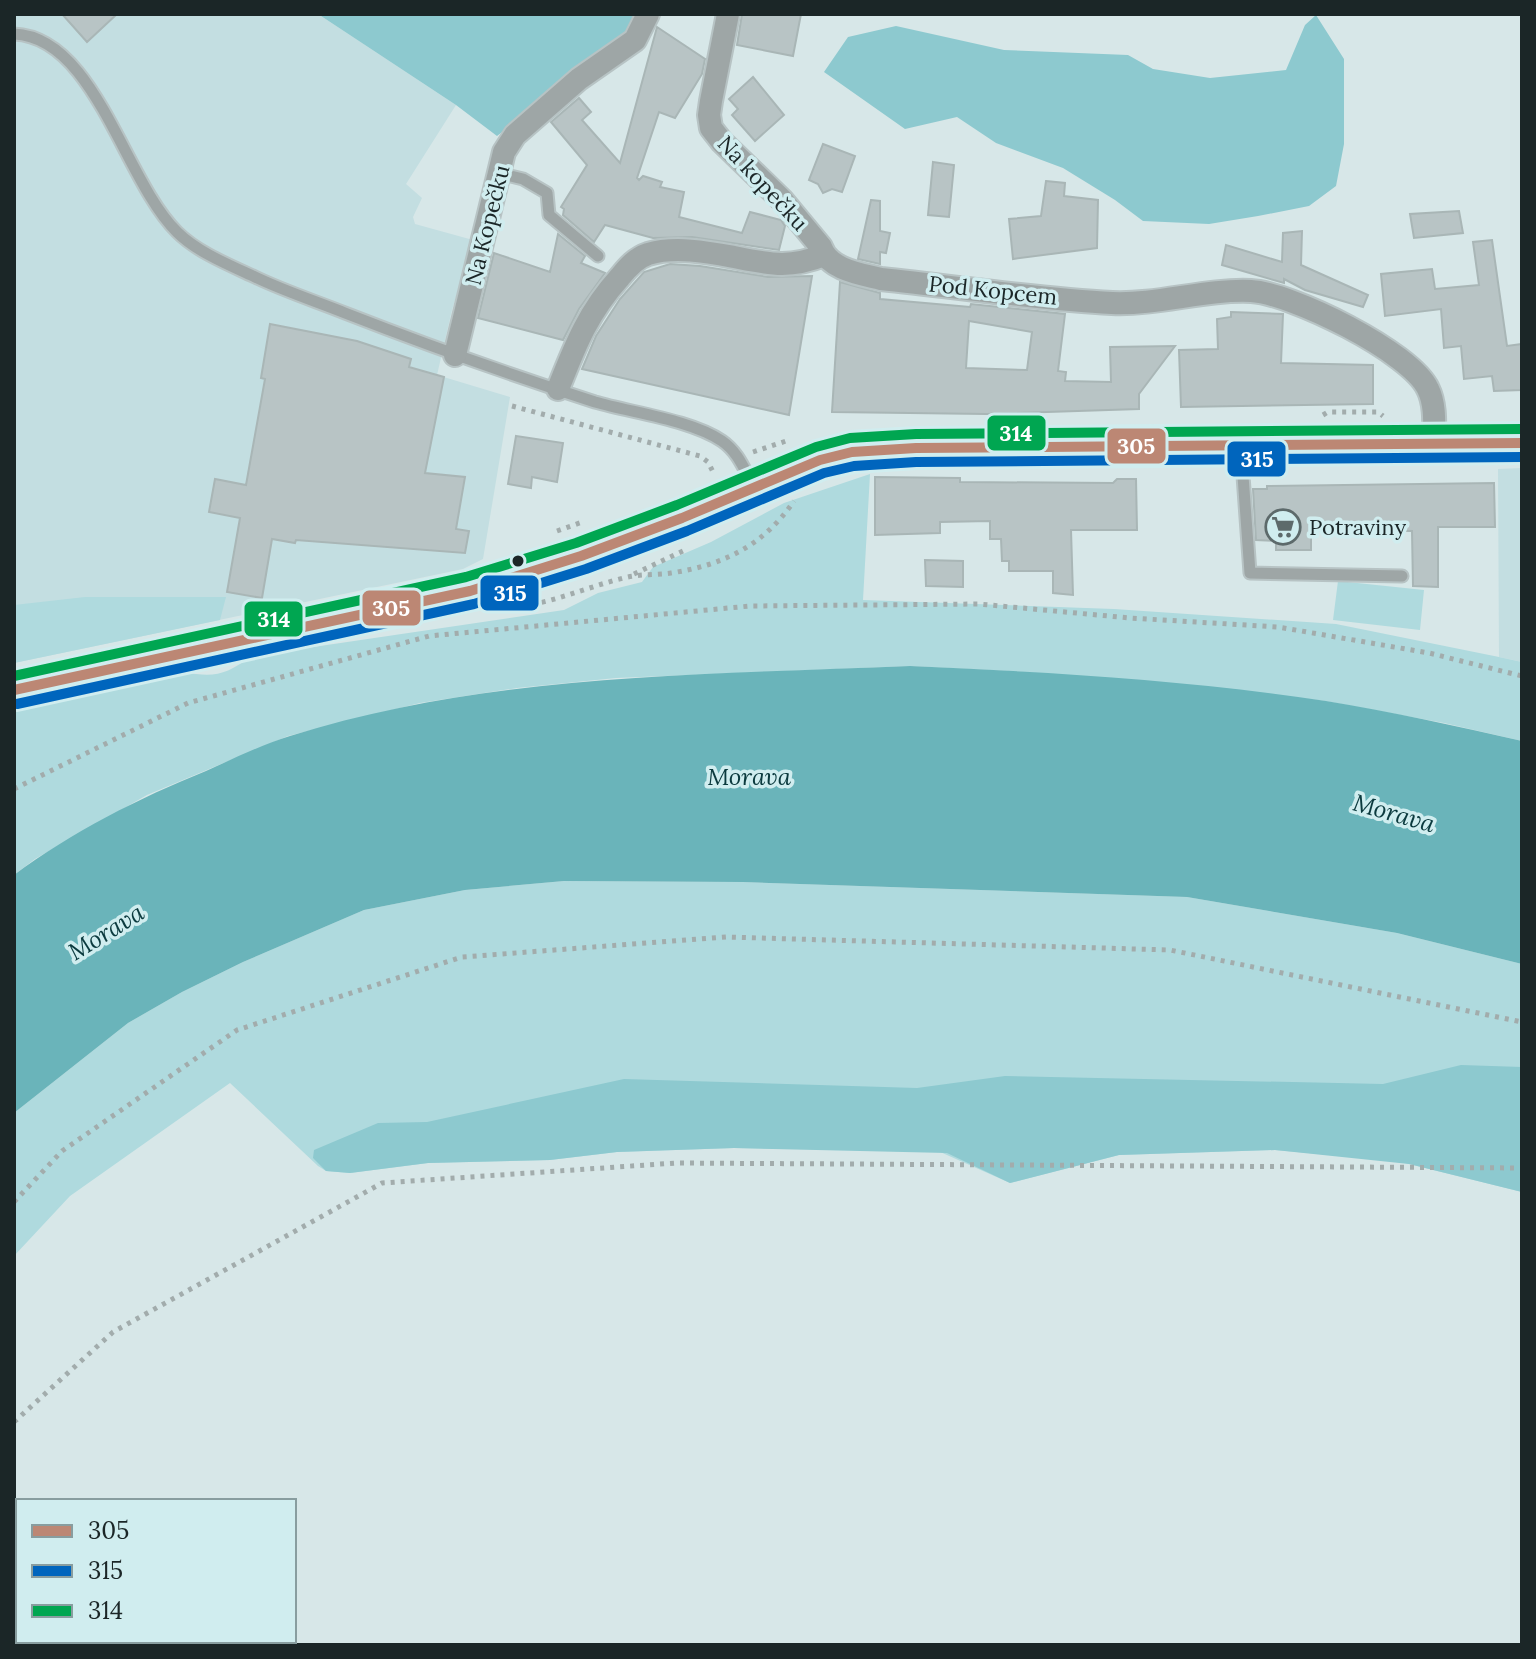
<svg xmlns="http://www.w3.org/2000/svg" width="1536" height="1659" viewBox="0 0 1536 1659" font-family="Lora,serif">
	<rect width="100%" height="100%" fill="#d7e7e8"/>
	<!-- built -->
	<path fill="#c3dee1" d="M 14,14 L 318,14 L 456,105 L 406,184 L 422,198 L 413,217 L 415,224 L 473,240 L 452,310 L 437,375 L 510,397 L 483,559 L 463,569 L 14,663 Z
		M 1522,468 L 1522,662 L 1499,657 L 1498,469 Z"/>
	<!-- green -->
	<path fill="#afdade" d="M 870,474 L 863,600 L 1114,609 L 1336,624 L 1499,657 L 1522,662 L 1522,741 L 1444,723 L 1325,701 L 1201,686 L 1009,671 L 910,666 L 616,678 L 517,688 L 420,703 L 288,736 L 147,795 L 35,859 L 14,875 L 14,708 L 183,672 C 215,678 225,675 252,656 L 564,610 L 598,593 L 642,582 L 653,567 L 711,542 L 784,503 Z
		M 1338,581 L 1424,590 L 1420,630 L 1333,620 Z
		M 85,597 L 226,597 L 220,620 L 14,663 L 14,605 Z
		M 564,881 L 743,882 L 1187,897 L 1397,933 L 1522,964 L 1522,1192 L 1397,1161 L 1275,1150 L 1119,1155 L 1010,1183 L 938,1151 L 734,1148 L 617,1152 L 550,1160 L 428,1163 L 350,1173 L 326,1171 L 318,1166 L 230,1083 L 70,1196 L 14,1256 L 14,1113 L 128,1023 L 182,992 L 243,962 L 364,910 L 465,890 Z"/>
	<!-- forest -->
	<path fill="#8dc9cf" d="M 318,14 L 639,14 L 630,34 L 497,136 L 456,105 Z
		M 1316,15 L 1344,59 L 1344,144 L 1336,186 L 1309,206 L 1258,216 L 1209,224 L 1143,221 L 1115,200 L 1063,168 L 996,143 L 957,117 L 905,129 L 824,72 L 848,37 L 896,26 L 1004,50 L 1128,55 L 1153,69 L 1210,78 L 1286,70 L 1305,25 Z
		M 1461,1065 L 1522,1067 L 1522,1192 L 1409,1164 L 1275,1150 L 1119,1155 L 1010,1183 L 947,1153 L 734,1148 L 617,1152 L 550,1160 L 428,1163 L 350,1173 L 326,1171 L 313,1158 L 314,1150 L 378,1123 L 427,1122 L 624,1079 L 917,1088 L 1005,1076 L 1383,1084 Z"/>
	<!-- water -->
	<path fill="#6ab4ba" d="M 910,666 C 1048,672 1189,680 1326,701 C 1392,712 1457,726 1522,741 L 1522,964 L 1397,933 L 1187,897 L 743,882 L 564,881 L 465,890 L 364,910 L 243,962 L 182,992 L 128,1023 L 14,1113 L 14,875 C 72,832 139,798 206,771 C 233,759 261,745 290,736 C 490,673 702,675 910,666 Z"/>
	<!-- building -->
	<path fill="#b8c4c5" stroke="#a9b6b6" stroke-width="2" fill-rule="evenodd" d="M 62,14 L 117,14 L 87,42 Z
		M 742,14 L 801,14 L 793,56 L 737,45 Z
		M 657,27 L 705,59 L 702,74 L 675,118 L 659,112 L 637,178 L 639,180 L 643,176 L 662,182 L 660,187 L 684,192 L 679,217 L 742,233 L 750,212 L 781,220 L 785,226 L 779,250 L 692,237 L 653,238 L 605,225 L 594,242 L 563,215 L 564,209 L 561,207 L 587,165 L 551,122 L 579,98 L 591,112 L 582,120 L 620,163 Z
		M 753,77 L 784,115 L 755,141 L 732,115 L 738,109 L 729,99 Z
		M 823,144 L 855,156 L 842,192 L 832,189 L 823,193 L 818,184 L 809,180 Z
		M 933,162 L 954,165 L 949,217 L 928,215 Z
		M 1046,181 L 1065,183 L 1064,196 L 1098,200 L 1097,248 L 1013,259 L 1009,219 L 1041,216 Z
		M 871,200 L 880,201 L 880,231 L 890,233 L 886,253 L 880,252 L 880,264 L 858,259 Z
		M 1459,211 L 1463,233 L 1414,238 L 1410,214 Z
		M 1302,231 L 1301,265 L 1368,295 L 1363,307 L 1305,290 L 1284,279 L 1284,283 L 1222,265 L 1226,245 L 1282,262 L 1283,233 Z
		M 558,234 L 585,256 L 581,263 L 605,273 L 579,309 L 563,340 L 478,318 L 494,253 L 550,272 Z
		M 1492,240 L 1507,346 L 1522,344 L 1522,390 L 1494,391 L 1492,376 L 1464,379 L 1461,346 L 1444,348 L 1441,309 L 1385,316 L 1381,274 L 1432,269 L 1435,289 L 1479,285 L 1473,242 Z
		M 670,264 L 700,266 L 768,277 L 812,276 L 789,415 L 582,369 L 596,336 L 620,299 L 644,272 Z
		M 840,282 L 880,293 L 880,299 L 970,307 L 971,304 L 1065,314 L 1058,371 L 1066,372 L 1065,381 L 1111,382 L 1110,347 L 1175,346 L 1139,394 L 1139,409 L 987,414 L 832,412 ZM 969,321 L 1032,332 L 1027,370 L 966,368 Z
		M 1231,312 L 1283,314 L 1281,363 L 1373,365 L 1373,404 L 1181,407 L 1179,350 L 1218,349 L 1217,319 L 1231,317 Z
		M 270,324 L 357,341 L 411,359 L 409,367 L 444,377 L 425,473 L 465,477 L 456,529 L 469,531 L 465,553 L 296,540 L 295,543 L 272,539 L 262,598 L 227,592 L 240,518 L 209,512 L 215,479 L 246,485 L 265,379 L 261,378 Z
		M 516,436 L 563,443 L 557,482 L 532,477 L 531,488 L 508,484 Z
		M 875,477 L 960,478 L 960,482 L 1113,483 L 1117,479 L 1136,479 L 1137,530 L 1071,530 L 1073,595 L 1053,593 L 1053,571 L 1009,571 L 1009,561 L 1002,561 L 1001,539 L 990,539 L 990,521 L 940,522 L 940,533 L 875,535 Z
		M 1494,483 L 1495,527 L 1438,527 L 1438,587 L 1413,586 L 1412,531 L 1311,530 L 1311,550 L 1276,550 L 1276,541 L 1256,540 L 1253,489 L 1267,489 L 1267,486 Z
		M 925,560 L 963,561 L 963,587 L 926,586 Z"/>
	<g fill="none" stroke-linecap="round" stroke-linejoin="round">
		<defs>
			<path id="service" d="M 14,34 C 95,37 124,180 177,232 C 197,252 229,265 255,277 C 284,291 315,301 345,313 C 427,345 511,375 595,402 C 633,413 691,420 722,441 C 738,452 744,469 753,485
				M 498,173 L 523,179 L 547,193 L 549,215 L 598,256
				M 1241,448 L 1250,573 L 1402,576"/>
			<path id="minor" d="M 728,14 L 711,101 L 709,115 L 711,128 L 722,142 L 782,200 L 821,247 C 829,270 861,274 881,279 C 958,287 1035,299 1112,303 C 1158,305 1205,289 1251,291 C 1291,293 1411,352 1428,389 C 1436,405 1434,426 1434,443
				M 455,355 L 504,152 L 515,135 L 579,79 L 635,40 L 648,14
				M 558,389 C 575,346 588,312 620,277 C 628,267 636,258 648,254 C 675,246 707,252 734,257 C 770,264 789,269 824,255"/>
			<path id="secondary" d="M 14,690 L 470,591 L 581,556 L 682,518 L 820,460 L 852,452 L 916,448 L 1522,443"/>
		</defs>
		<!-- service casing -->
		<use href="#service" stroke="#b7c3c4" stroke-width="15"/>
		<!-- minor casing -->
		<use href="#minor" stroke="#b7c3c4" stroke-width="26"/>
		<!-- secondary casing -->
		<use href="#secondary" stroke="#b7c3c4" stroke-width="36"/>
		<!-- path -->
		<path stroke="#a2acac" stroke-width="5" stroke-dasharray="4 6" stroke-linecap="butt" d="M 512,406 L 700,456 L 708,462 L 713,472 L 712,476
			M 1323,415 L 1328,412 L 1378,412 L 1383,416
			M 753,452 L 789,440
			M 557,531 L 585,521
			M 634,574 L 683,551
			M 522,606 C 559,601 592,585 628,577 C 642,574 657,575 671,573 C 724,565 764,545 794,501
			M 14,789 L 188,703 L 429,636 L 750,606 L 979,604 L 1130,618 L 1278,627 L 1429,653 L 1522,676
			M 14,1202 L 62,1151 L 237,1030 L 462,957 L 726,937 L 1170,950 L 1522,1022
			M 14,1422 L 113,1332 L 382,1183 L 676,1163 L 1522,1168"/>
		<!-- service -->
		<use href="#service" stroke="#9ea6a6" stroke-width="11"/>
		<!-- minor -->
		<use href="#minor" stroke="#9ea6a6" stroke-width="22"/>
		<!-- secondary -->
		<use href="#secondary" stroke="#9ca5a5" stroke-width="32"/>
		<defs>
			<path id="bus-1" d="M 14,690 L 470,591 L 581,556 L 682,518 L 820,460 L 852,452 L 916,448 L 1522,443"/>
			<path id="bus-2" d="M 17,704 L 474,604 L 586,569 L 687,531 L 824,473 L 854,466 L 916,462 L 1522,457"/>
			<path id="bus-3" d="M 14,676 L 466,577 L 576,543 L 677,505 L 816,447 L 850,438 L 916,434 L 1522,429"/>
		</defs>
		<!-- bus-1 casing -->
		<use href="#bus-1" stroke="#d0edef" stroke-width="16"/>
		<!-- bus-2 casing -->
		<use href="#bus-2" stroke="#d0edef" stroke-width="16"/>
		<!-- bus-3 casing -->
		<use href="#bus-3" stroke="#d0edef" stroke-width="16"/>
		<!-- bus-1 -->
		<use href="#bus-1" stroke="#bc8774" stroke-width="10"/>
		<!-- bus-2 -->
		<use href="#bus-2" stroke="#0065bd" stroke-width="10"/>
		<!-- bus-3 -->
		<use href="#bus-3" stroke="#00a651" stroke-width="10"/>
	</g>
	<!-- icons -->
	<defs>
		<symbol id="supermarket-ring" viewBox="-11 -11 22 22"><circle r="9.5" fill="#d0edef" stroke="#5d6a6b" stroke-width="1.5"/><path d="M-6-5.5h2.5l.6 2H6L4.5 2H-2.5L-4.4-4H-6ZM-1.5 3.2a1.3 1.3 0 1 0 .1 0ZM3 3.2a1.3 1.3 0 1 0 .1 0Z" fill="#5d6a6b"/></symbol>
	</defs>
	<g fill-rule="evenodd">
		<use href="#supermarket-ring" x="1263" y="507" width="40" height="40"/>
	</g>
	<!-- markers -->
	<circle fill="#1b2627" stroke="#d0edef" stroke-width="3" cx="518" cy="561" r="7"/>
	<g text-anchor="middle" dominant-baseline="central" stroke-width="7" stroke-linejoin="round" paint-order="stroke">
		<!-- street labels -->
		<g font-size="22" fill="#1b2627" stroke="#d0edef">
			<text transform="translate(763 183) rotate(47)">Na kopečku</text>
			<text transform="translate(487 225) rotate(-76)">Na Kopečku</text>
			<text transform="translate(993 290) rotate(6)">Pod Kopcem</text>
		</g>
		<!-- poi labels -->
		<g font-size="22" fill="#1b2627" stroke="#d0edef" text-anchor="start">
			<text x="1309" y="527">Potraviny</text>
		</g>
		<!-- water labels -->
		<g font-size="24" font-style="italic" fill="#0b3a3e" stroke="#d0edef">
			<text x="749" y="776">Morava</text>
			<text transform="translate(1394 813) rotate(16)">Morava</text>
			<text transform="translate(106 932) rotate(-32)">Morava</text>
		</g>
	</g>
	<g stroke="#d0edef" stroke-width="3">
		<rect x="986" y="414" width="61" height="38" rx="8" fill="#00a651"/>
		<rect x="1106" y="427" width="61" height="38" rx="8" fill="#bc8774"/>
		<rect x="1226" y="440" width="61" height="38" rx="8" fill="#0065bd"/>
		<rect x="479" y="574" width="61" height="38" rx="8" fill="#0065bd"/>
		<rect x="361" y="589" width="61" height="38" rx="8" fill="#bc8774"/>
		<rect x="243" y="600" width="61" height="38" rx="8" fill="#00a651"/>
	</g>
	<g font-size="22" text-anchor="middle" font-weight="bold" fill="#fff">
		<text x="1016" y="441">314</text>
		<text x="1136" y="454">305</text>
		<text x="1257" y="467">315</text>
		<text x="510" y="601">315</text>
		<text x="391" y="616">305</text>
		<text x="274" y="627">314</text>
	</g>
	<!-- border -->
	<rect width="1536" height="1659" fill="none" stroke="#1b2627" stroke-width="32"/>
	<!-- legend -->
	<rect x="16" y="1499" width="280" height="144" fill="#d0edef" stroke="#889d9f" stroke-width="2"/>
	<rect x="32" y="1525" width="40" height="12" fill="#bc8774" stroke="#889d9f" stroke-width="2"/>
	<text x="88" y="1539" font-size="24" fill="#1b2627">305</text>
	<rect x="32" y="1565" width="40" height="12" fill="#0065bd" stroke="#889d9f" stroke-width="2"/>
	<text x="88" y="1579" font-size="24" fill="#1b2627">315</text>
	<rect x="32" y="1605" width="40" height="12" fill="#00a651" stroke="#889d9f" stroke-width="2"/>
	<text x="88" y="1619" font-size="24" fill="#1b2627">314</text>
</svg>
